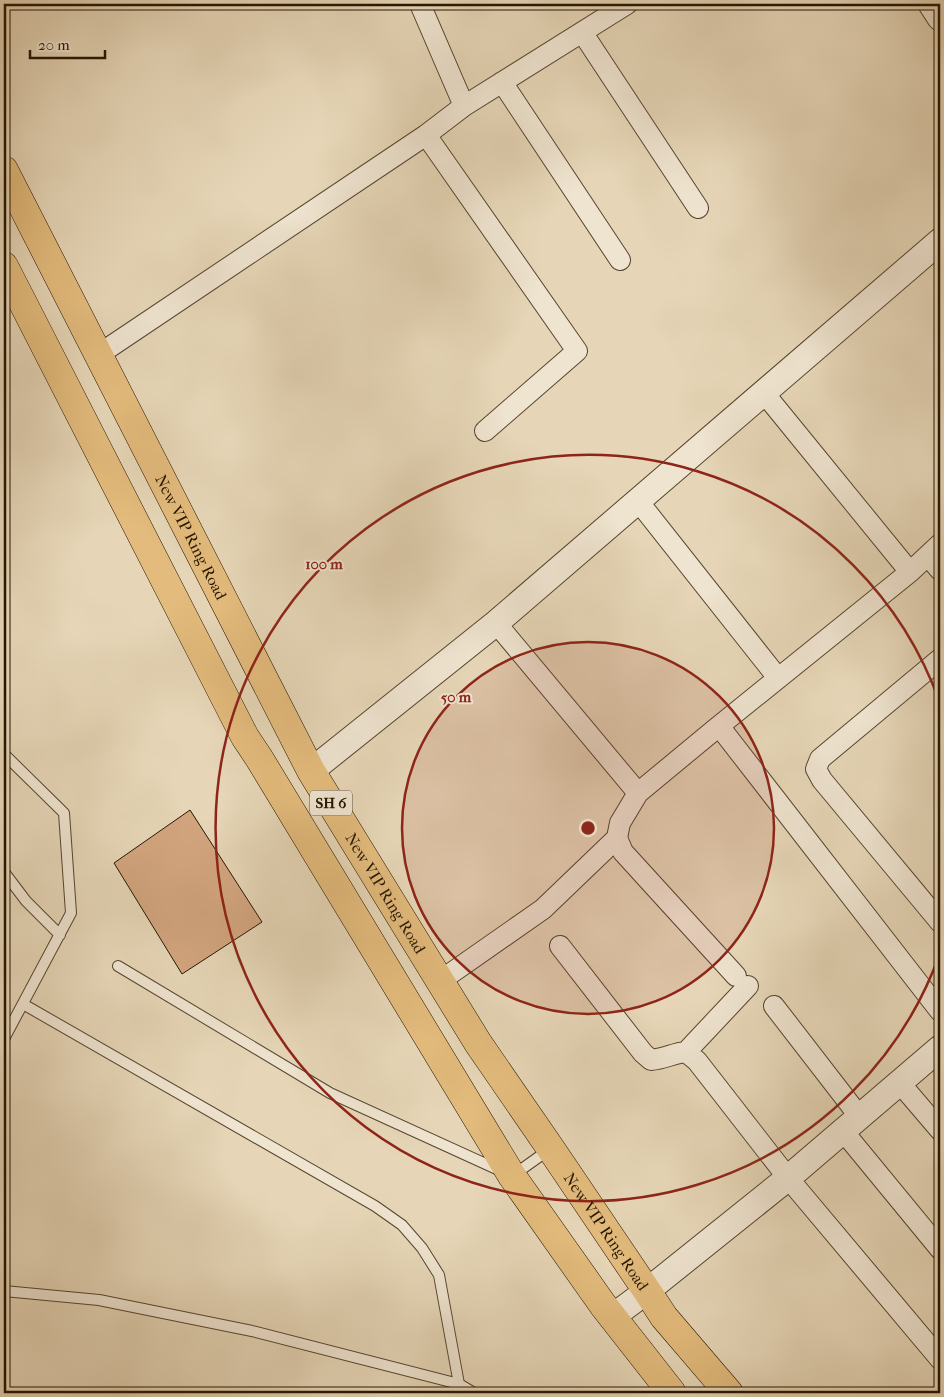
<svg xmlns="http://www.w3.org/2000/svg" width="944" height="1397" viewBox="0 0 944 1397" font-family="'IM FELL French Canon',serif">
	<rect width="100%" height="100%" fill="#e6d6b7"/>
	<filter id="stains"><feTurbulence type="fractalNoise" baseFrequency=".004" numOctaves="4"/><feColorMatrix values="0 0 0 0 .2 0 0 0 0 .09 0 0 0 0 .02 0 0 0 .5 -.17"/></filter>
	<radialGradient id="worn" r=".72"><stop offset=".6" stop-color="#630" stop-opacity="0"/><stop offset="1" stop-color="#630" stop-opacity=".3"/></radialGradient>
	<!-- building -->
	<path fill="#d2a57f" stroke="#251500" d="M 190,810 L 262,922 L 182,974 L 114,863 Z"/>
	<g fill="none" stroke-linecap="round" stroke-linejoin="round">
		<defs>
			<path id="service" d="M 4,754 L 64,813 L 71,913 L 4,1039
				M 4,872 L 26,901 L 60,935
				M 118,966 L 330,1093 L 512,1176 L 550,1149
				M 23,1004 L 375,1206 L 402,1225 L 422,1248 L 439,1275 L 459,1384
				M 4,1291 L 99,1300 L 252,1331 L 459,1384 L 474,1393"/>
			<path id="minor" d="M 420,4 L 464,106
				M 582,32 L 698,208
				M 502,82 L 620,260
				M 426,135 L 577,351 L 485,431
				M 98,355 L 426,135 L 464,106 L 627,4
				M 764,393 L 910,572
				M 638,501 L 778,678
				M 940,544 L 910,572 L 719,726 L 940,1011
				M 928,556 L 940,570
				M 496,623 L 638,793 L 719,726
				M 940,659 L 820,759 L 816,769 L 822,780 L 940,922
				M 638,793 L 620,823 L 617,838 L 623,852 L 736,976
				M 560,946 L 643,1053 L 651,1060 C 664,1059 674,1053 686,1052 L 697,1061 L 788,1178 L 940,1359
				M 440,981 L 543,909 L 617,838
				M 774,1006 L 859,1116
				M 686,1052 L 748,986
				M 899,1082 L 940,1130
				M 843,1131 L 940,1249"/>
			<path id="tertiary" d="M 931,4 L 940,18
				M 311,771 L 496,623 L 940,241
				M 612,1317 L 647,1291 L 788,1178 L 940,1048"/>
			<g id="primary">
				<path id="s1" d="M 4,170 L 311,771 L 478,1043 L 551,1149 L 647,1291 L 664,1317 L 729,1393"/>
				<path d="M 4,266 L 245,737 L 259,758 L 512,1176 L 603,1305 L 672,1393"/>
			</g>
		</defs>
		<!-- service casing -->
		<use href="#service" stroke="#55452e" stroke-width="12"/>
		<!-- minor casing -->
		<use href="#minor" stroke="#55452e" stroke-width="22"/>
		<!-- tertiary casing -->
		<use href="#tertiary" stroke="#55452e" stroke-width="27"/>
		<!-- primary casing -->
		<use href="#primary" stroke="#251500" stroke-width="29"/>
		<!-- service -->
		<use href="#service" stroke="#efe4d0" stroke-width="10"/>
		<!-- minor -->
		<use href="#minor" stroke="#efe4d0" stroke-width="20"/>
		<!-- tertiary -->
		<use href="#tertiary" stroke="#efe4d0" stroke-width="25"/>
		<!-- primary -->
		<use href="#primary" stroke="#e3bb7c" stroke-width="28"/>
	</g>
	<!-- distance rings -->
	<circle cx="588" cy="828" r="186" fill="#8f2418" fill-opacity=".12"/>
	<g fill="none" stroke="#8f2418" stroke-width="2.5">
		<circle cx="588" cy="828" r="186"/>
		<path d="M940 953A373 373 0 1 1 940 703"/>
	</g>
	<g text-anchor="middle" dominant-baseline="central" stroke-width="4" stroke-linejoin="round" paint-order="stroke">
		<!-- shield labels -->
		<rect fill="#efe4d0" stroke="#62533e" stroke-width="1" x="310" y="790.5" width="42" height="25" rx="4"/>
		<g font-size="15" font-weight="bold" fill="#251500">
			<text x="331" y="803">SH 6</text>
		</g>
		<!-- street labels -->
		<g font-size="16" fill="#251500" stroke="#efe4d0">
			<text stroke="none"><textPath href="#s1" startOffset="412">New VIP Ring Road</textPath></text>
			<text stroke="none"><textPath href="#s1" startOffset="818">New VIP Ring Road</textPath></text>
			<text stroke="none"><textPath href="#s1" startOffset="1222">New VIP Ring Road</textPath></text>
		</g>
	</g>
	<circle cx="588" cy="828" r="8" fill="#8f2418" stroke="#efe4d0" stroke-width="2.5"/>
	<g font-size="15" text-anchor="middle" font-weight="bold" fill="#8f2418" stroke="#efe4d0" stroke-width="4" stroke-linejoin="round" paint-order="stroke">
		<text x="324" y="569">100 m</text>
		<text x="456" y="702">50 m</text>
	</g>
	<!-- margin -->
	<rect width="944" height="1397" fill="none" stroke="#e6d6b7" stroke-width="20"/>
	<rect x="5" y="5" width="934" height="1387" fill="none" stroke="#251500" stroke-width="2.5"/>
	<rect x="10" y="10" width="924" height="1377" fill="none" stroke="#251500"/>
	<!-- scale -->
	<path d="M30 50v8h75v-8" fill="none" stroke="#251500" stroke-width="2.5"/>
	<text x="38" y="50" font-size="15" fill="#251500" stroke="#efe4d0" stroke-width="4" paint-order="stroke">20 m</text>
	<rect width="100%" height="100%" filter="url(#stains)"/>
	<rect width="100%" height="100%" fill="url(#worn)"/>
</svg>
